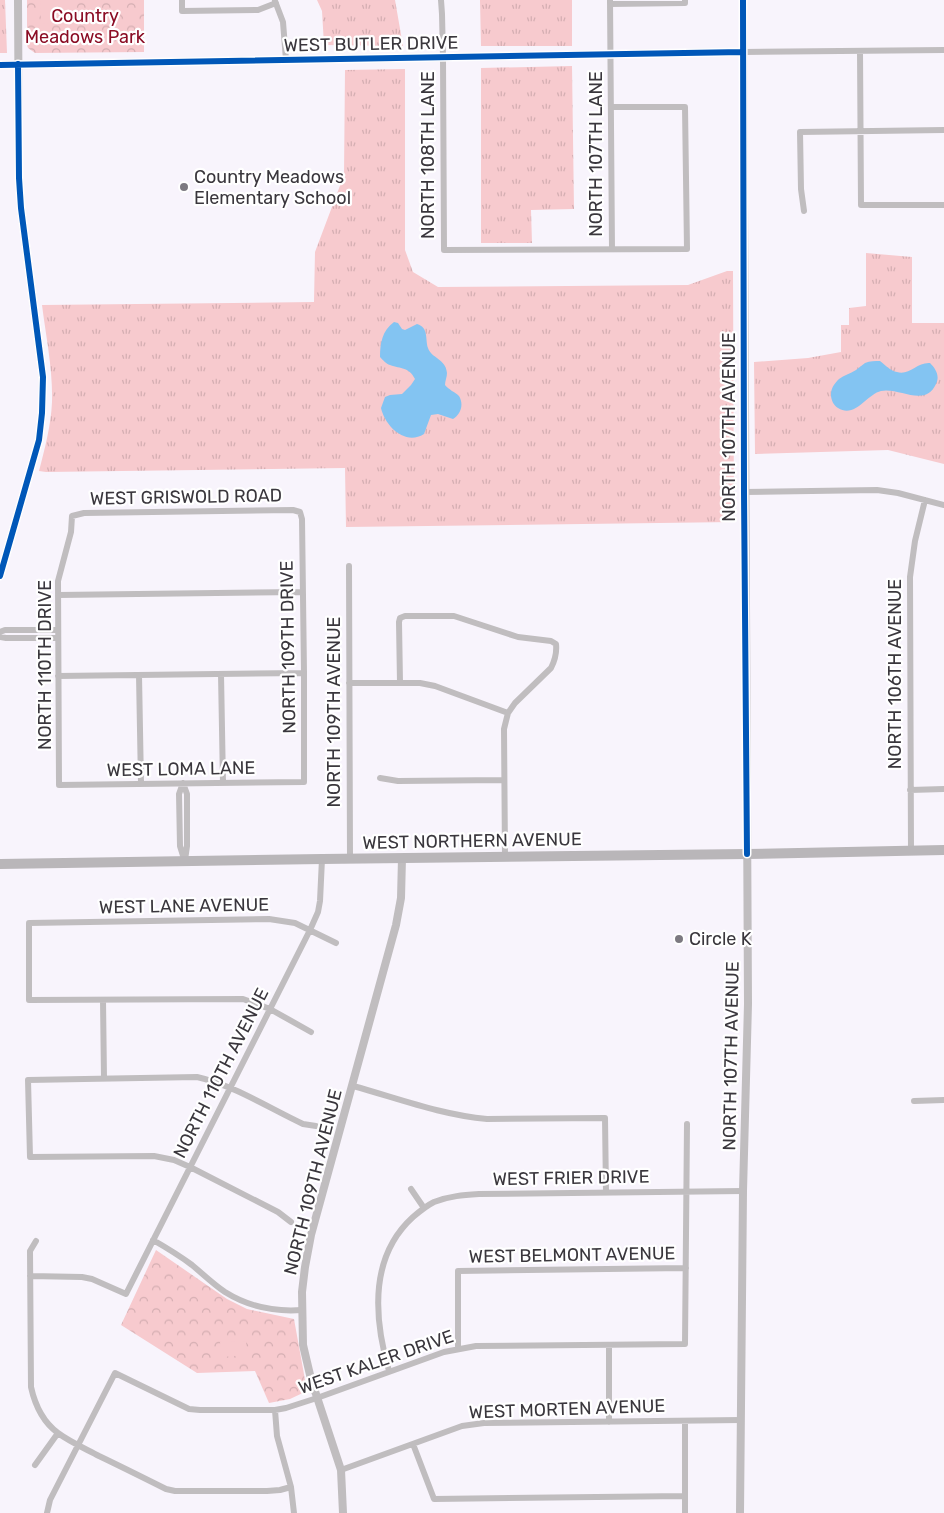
<svg xmlns="http://www.w3.org/2000/svg" width="944" height="1513" viewBox="0 0 944 1513" font-family="Rubik,sans-serif">
	<defs>
		<pattern id="grass-tufts" width="24" height="20" patternUnits="userSpaceOnUse" patternTransform="scale(1.25)"><rect width="24" height="20" fill="#f7cace"/><path d="M3 7l-1-3M5 7V3M7 7l1-3M15 17l-1-3M17 17v-4M19 17l1-3" fill="none" stroke="#d4aeb2"/></pattern>
		<pattern id="forest-crowns" width="20" height="18" patternUnits="userSpaceOnUse" patternTransform="scale(1.25)"><rect width="20" height="18" fill="#f7cace"/><path d="M2 6a3 3 0 1 1 6 0M12 15a3 3 0 1 1 6 0" fill="none" stroke="#d4aeb2"/></pattern>
	</defs>
	<rect width="100%" height="100%" fill="#f8f4fc"/>
	<!-- grass -->
	<path fill="url(#grass-tufts)" d="M 0,0 L 5,0 L 7,53 L 0,53 Z
		M 317,0 L 395,0 L 403,46 L 324,45 L 322,11 Z
		M 480,0 L 572,0 L 572,46 L 481,46 Z
		M 572,66 L 574,209 L 531,210 L 532,243 L 481,243 L 481,68 Z
		M 405,69 L 405,250 L 413,272 L 438,287 L 688,285 L 727,271 L 733,271 L 734,522 L 346,527 L 345,468 L 46,472 L 39,471 C 45,448 51,425 52,402 C 53,370 46,337 42,305 L 314,302 L 315,252 L 344,175 L 345,70 Z
		M 866,253 L 912,257 L 912,323 L 944,323 L 944,464 L 888,450 L 755,454 L 754,362 L 808,358 L 841,352 L 841,325 L 849,325 L 849,308 L 866,306 Z"/>
	<!-- forest -->
	<path fill="url(#forest-crowns)" d="M 27,0 L 144,0 L 144,52 L 35,53 L 28,48 L 27,45 Z
		M 156,1250 L 227,1299 L 247,1309 L 294,1319 L 307,1391 L 290,1399 L 269,1403 L 255,1371 L 197,1373 L 121,1325 Z"/>
	<!-- pitch -->
	<path fill="#f7cace" d="M 40,0 L 68,1 L 68,18 L 58,18 L 58,23 L 41,24 Z
		M 246,1341 L 247,1355 L 221,1357 L 220,1342 Z"/>
	<!-- water -->
	<path fill="#83c4f2" d="M 394,322 L 398,323 L 402,329 L 405,330 L 417,324 C 429,328 425,338 428,348 C 431,358 446,359 447,373 C 447,377 445,381 445,385 C 449,390 455,392 459,396 C 464,404 461,414 453,419 L 438,414 L 431,415 L 424,434 C 405,446 385,426 381,408 L 385,397 L 390,395 L 402,394 L 411,385 L 415,379 C 409,367 401,369 390,365 C 386,364 383,360 380,357 C 380,343 382,331 394,322 Z
		M 880,361 C 885,365 891,371 897,372 C 909,376 917,362 930,363 C 936,369 940,376 936,384 C 925,408 899,387 881,391 C 867,394 855,419 838,408 C 834,406 831,400 831,395 C 831,388 834,384 839,379 C 844,375 850,374 856,370 C 859,368 862,365 865,363 C 870,361 875,361 880,361 Z"/>
	<g fill="none" stroke-linecap="round" stroke-linejoin="round">
		<!-- minor -->
		<path stroke="#c0bdbf" stroke-width="6" d="M 182,0 L 182,11 L 258,10 L 276,3
			M 441,0 L 442,14 L 443,58 L 444,250 L 687,249 L 685,107 L 611,107
			M 610,0 L 612,249
			M 275,1 L 283,22 L 286,60
			M 610,4 L 685,3 L 685,0
			M 860,51 L 861,205 L 944,205
			M 743,52 L 944,50
			M 804,211 L 801,189 L 800,132 L 944,130
			M 744,492 L 877,490 L 898,493 L 944,505
			M 293,510 L 300,512 L 302,519 L 304,673 L 304,782 L 59,785 L 58,581 L 71,532 L 72,516 L 84,513 Z
			M 349,566 L 350,859
			M 58,595 L 302,592
			M 0,632 L 5,630 L 58,630
			M 0,637 L 6,638 L 58,638
			M 221,674 L 223,783
			M 139,675 L 141,784
			M 58,676 L 304,673
			M 349,683 L 420,683 L 435,686 L 508,713
			M 400,683 L 399,622 L 400,618 L 405,616 L 454,616 L 518,637 L 551,641 L 556,644 C 557,653 555,660 551,668 L 515,703 L 508,713 L 504,729 L 505,857
			M 380,778 L 398,781 L 504,780
			M 183,783 L 179,794 L 180,846 L 185,862
			M 183,783 L 187,794 L 187,846 L 185,860
			M 910,790 L 944,789
			M 911,850 L 910,577 L 915,541 L 925,500
			M 103,1000 L 104,1078
			M 311,1032 L 270,1009 L 243,999 L 29,1000 L 29,923 L 269,919 L 295,923 L 336,943
			M 353,1086 C 397,1098 441,1115 487,1119 L 605,1118 L 606,1192
			M 914,1101 L 944,1100
			M 411,1189 L 424,1208
			M 291,1222 L 278,1212 L 190,1167 L 174,1160 L 154,1156 L 30,1157 L 28,1080 L 197,1077 C 233,1085 269,1108 303,1124 L 316,1126
			M 153,1240 C 167,1248 180,1256 192,1265 C 203,1274 213,1284 225,1292 C 249,1307 275,1312 302,1310
			M 36,1241 L 30,1251 L 31,1387 C 35,1405 43,1422 58,1433 C 70,1442 86,1449 99,1456 C 122,1467 144,1478 166,1489 L 175,1491 L 267,1491 L 280,1490 L 291,1487
			M 30,1276 L 82,1277 L 92,1279 L 126,1294 L 310,930 L 318,912 L 320,901 L 322,859
			M 609,1345 L 609,1422
			M 458,1348 L 458,1271 L 686,1268
			M 389,1371 C 374,1319 369,1257 413,1217 C 420,1211 426,1206 434,1202 C 449,1196 464,1195 479,1194 L 743,1191
			M 275,1410 L 277,1436 L 291,1487 L 294,1513
			M 413,1444 L 434,1499 L 685,1496
			M 35,1465 L 58,1433
			M 341,1470 L 462,1426 L 484,1423 L 741,1420
			M 47,1513 L 50,1500 L 115,1373 L 189,1409 L 200,1410 L 275,1410 L 286,1408 L 317,1398 L 444,1352 L 476,1346 L 685,1344 L 687,1124
			M 685,1513 L 685,1421"/>
		<!-- tertiary -->
		<path stroke="#c0bdbf" stroke-width="8" d="M 0,65 L 743,52
			M 0,576 L 39,440 L 42,413 L 43,377 L 21,208 L 19,178 L 18,0
			M 343,1513 L 341,1470 L 311,1379 L 303,1345 L 302,1292 L 305,1267 L 311,1235 L 396,925 L 401,898 L 402,858
			M 740,1513 L 743,1191 L 748,1004 L 743,0"/>
		<!-- primary -->
		<path stroke="#b9b6b9" stroke-width="10" d="M 0,864 L 322,859 L 747,854 L 944,850"/>
		<defs>
			<path id="cycleway" d="M 743,0 L 744,492 L 747,854
				M 0,65 L 743,52
				M 0,576 L 39,440 L 42,413 L 43,377 L 21,208 L 19,178 L 18,64"/>
		</defs>
		<!-- cycleway casing -->
		<use href="#cycleway" stroke="#fff" stroke-width="9"/>
		<!-- cycleway -->
		<use href="#cycleway" stroke="#0057b8" stroke-width="6"/>
	</g>
	<!-- markers -->
	<g fill="#7c7980" stroke="#fff" stroke-width="2">
		<circle cx="184" cy="187" r="5"/>
		<circle cx="679" cy="939" r="5"/>
	</g>
	<g text-anchor="middle" dominant-baseline="central" stroke-width="4.5" stroke-linejoin="round" paint-order="stroke">
		<!-- park labels -->
		<g font-size="18" fill="#8b0d25" stroke="#fff">
			<text x="85" y="16">Country<tspan x="85" dy="21">Meadows Park</tspan></text>
		</g>
		<!-- street labels -->
		<g font-size="18" fill="#3a373d" stroke="#fff">
			<text transform="translate(371 44) rotate(-1)">WEST BUTLER DRIVE</text>
			<text transform="translate(596 154) rotate(-90)">NORTH 107TH LANE</text>
			<text transform="translate(428 155) rotate(-90)">NORTH 108TH LANE</text>
			<text transform="translate(729 427) rotate(-90)">NORTH 107TH AVENUE</text>
			<text transform="translate(186 497) rotate(-1)">WEST GRISWOLD ROAD</text>
			<text transform="translate(288 647) rotate(-91)">NORTH 109TH DRIVE</text>
			<text transform="translate(45 665) rotate(-90)">NORTH 110TH DRIVE</text>
			<text transform="translate(895 674) rotate(-90)">NORTH 106TH AVENUE</text>
			<text transform="translate(334 712) rotate(-90)">NORTH 109TH AVENUE</text>
			<text transform="translate(181 769) rotate(-1)">WEST LOMA LANE</text>
			<text transform="translate(472 841) rotate(-1)">WEST NORTHERN AVENUE</text>
			<text transform="translate(184 906) rotate(-1)">WEST LANE AVENUE</text>
			<text transform="translate(731 1056) rotate(-89)">NORTH 107TH AVENUE</text>
			<text transform="translate(221 1073) rotate(-63)">NORTH 110TH AVENUE</text>
			<text transform="translate(571 1178) rotate(-1)">WEST FRIER DRIVE</text>
			<text transform="translate(313 1182) rotate(-76)">NORTH 109TH AVENUE</text>
			<text transform="translate(572 1255) rotate(-1)">WEST BELMONT AVENUE</text>
			<text transform="translate(376 1362) rotate(-19)">WEST KALER DRIVE</text>
			<text transform="translate(567 1409) rotate(-2)">WEST MORTEN AVENUE</text>
		</g>
		<!-- poi labels -->
		<g font-size="18" fill="#3a373d" stroke="#fff" text-anchor="start">
			<text x="194" y="177">Country Meadows<tspan x="194" dy="21">Elementary School</tspan></text>
			<text x="689" y="939">Circle K</text>
		</g>
	</g>
</svg>
